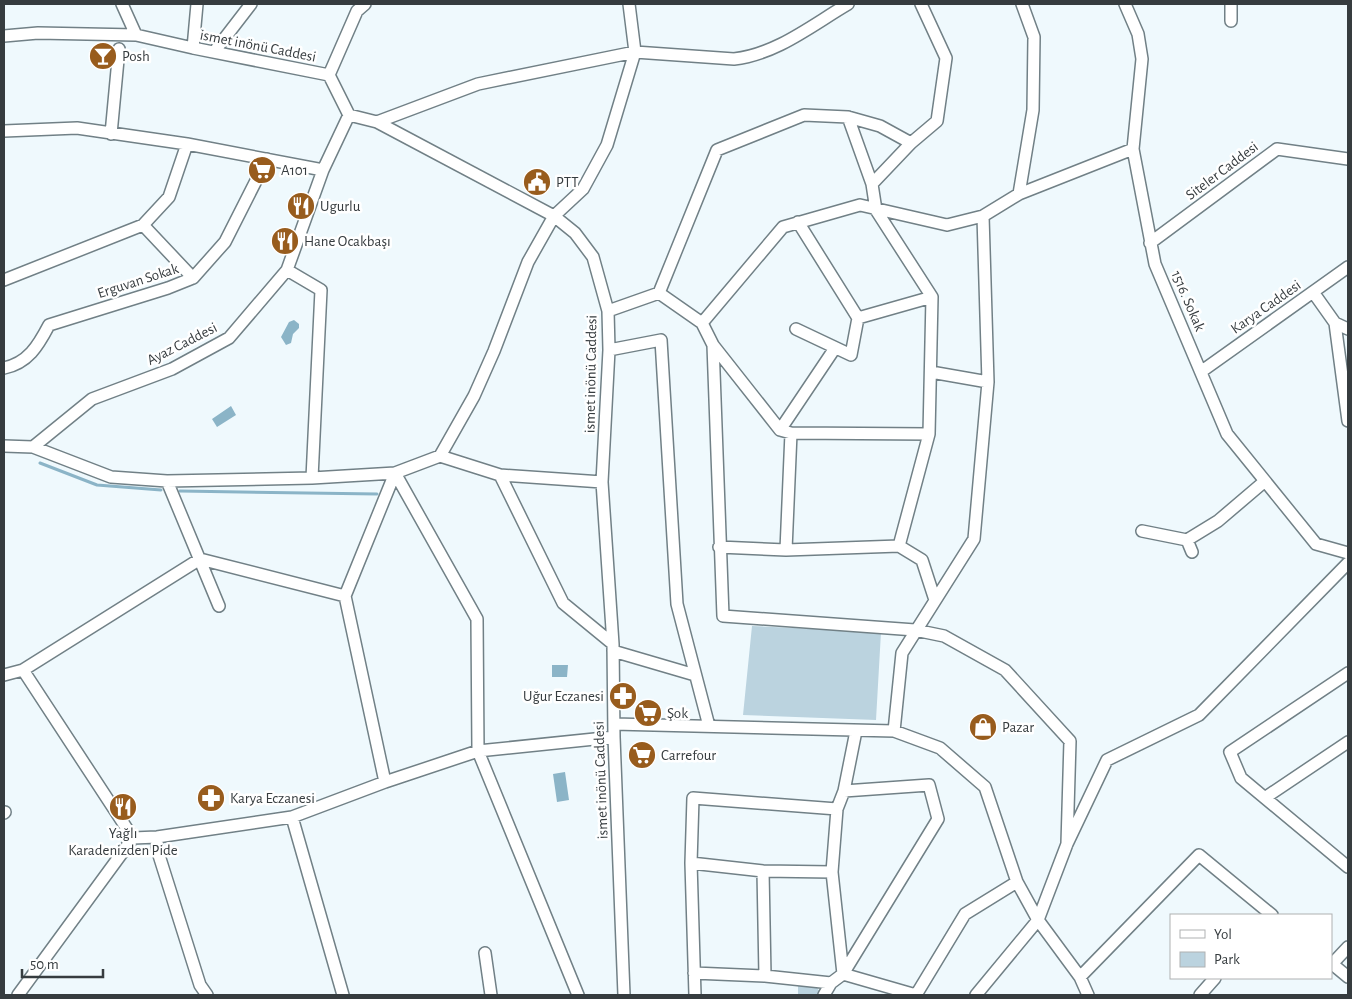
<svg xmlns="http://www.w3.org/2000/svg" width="1352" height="999" viewBox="0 0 1352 999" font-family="'Alegreya Sans',sans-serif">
	<rect width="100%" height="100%" fill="#eff9fd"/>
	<!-- green -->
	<path fill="#bbd3df" d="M 752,626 L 881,632 L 876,720 L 743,715 Z
		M 798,983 L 815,984 L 821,994 L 798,995 Z"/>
	<!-- water -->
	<path fill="#8bb4c7" d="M 294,320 L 299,324 L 299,328 L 293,334 L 291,343 L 286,345 L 281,337 L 289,322 Z
		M 231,406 L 236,415 L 217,427 L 212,419 Z
		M 552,665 L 568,665 L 567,677 L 552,677 Z
		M 565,772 L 569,800 L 557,802 L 553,774 Z"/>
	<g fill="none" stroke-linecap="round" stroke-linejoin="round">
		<!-- stream -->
		<path stroke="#8bb4c7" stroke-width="3" d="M 40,463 L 97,485 L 161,490
			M 180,491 L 377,494"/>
		<defs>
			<path id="minor" d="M 122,4 L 136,35
				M 1125,4 L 1138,34 L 1142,59 L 1133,149 L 1155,264 L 1227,434 L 1316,544 L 1348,553
				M 1231,4 L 1231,21
				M 4,36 L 38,33 L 136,35 L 193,48 L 329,75
				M 193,48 L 197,4
				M 214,52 L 251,4
				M 329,75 L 349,115 L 377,122 L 554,216 L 575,233 L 593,257 L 608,311 L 609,350 L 602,482 L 613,644 L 614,737 L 624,995
				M 329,75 L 357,11 L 365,4
				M 848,117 L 880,126 L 911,143
				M 377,122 L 478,84 L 635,52 L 734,59 C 777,54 812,25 848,4
				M 4,131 L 77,128 L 187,144 L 323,170
				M 111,134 L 119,49
				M 872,184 L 911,143 L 937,121 L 946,58 L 921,4
				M 1019,194 L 1033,110 L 1034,37 L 1022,4
				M 143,225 L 193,278
				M 1150,243 L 1277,149 L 1348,159
				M 287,270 L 321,290 L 312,478
				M 4,280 L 143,225 L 169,197 L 187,144
				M 1313,292 L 1335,323 L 1348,329
				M 659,293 L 717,150 L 804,115 L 848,117 L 872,184 L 876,210 L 932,297 L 929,434 L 899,546 L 922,560 L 935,600
				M 608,311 L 659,293 L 702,323 L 783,227 L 860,205 L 947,225 L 983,216 L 1019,194 L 1133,149
				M 858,318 L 932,297
				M 702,323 L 713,345 L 723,616 L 915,630 L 944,636 L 1005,670 L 1070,741 L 1067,844
				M 1335,323 L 1348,421
				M 796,329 L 851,355 L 858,318 L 798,222
				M 713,345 L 780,430 L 791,433 L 786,550
				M 609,350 L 661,340 L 677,604 L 709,726
				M 4,368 C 28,363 38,346 49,325 L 168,288 L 193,278 L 225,242 L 267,159
				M 1202,371 L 1348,267
				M 931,372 L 988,382
				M 780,430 L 835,348
				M 791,433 L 929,434
				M 4,446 L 33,447 L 92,399 L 172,369 L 229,338 L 287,270 L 323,170 L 349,115
				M 33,447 L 111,477 L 167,481 L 312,478 L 395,473 L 440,456 L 500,475 L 563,603 L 613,644
				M 440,456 L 474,396 L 494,351 L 528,262 L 554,216 L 583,189 L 607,145 L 635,52 L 629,4
				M 500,475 L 602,482
				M 167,481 L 219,606
				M 1142,531 L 1187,540 L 1218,521 L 1265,481
				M 1187,540 L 1192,552
				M 719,547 L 786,550 L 899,546
				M 613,651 L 695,675
				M 23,670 L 200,559 L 345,596
				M 1348,673 L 1230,752 L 1241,778 L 1348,867
				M 4,675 L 23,670 L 133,838
				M 614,724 L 894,731 L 940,748 L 985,787 L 1017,882 L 1038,920 L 1080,977 L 1088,995
				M 894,731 L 902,653 L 974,539 L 988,382 L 983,216
				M 385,782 L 345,596 L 395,473 L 477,619 L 478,751 L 578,995
				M 844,791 L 929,785 L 938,819 L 843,974 L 916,995 L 965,914 L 1017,882
				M 1266,797 L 1348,742
				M 4,813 L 5,812
				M 292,817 L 343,995
				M 157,837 L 157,849 L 200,985 L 207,995
				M 133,838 L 157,837 L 292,817 L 385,782 L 478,751 L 614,737
				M 691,863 L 763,871 L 832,872
				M 763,871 L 765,976
				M 485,953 L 491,995
				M 1331,963 L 1348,977
				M 1332,964 L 1348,947
				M 694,973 L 765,976 L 831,983
				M 1080,977 L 1199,855 L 1272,915
				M 18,995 L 133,838
				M 695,995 L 691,863 L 693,798 L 837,809
				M 824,995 L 831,983 L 843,974 L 832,872 L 837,809 L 844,791 L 856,731
				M 976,995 L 1038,920 L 1067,844 L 1107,760 L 1199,715 L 1348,563
				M 1200,995 L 1215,978"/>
		</defs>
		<!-- minor casing -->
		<use href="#minor" stroke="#718086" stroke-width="14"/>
		<!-- minor -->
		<use href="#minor" stroke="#fff" stroke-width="11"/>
	</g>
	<!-- icons -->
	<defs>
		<symbol id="bar-disc" viewBox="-11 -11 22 22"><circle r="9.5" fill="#985c1d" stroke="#fff"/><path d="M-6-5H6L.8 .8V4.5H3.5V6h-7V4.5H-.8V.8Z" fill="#fff"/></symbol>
		<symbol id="supermarket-disc" viewBox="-11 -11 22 22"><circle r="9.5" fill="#985c1d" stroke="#fff"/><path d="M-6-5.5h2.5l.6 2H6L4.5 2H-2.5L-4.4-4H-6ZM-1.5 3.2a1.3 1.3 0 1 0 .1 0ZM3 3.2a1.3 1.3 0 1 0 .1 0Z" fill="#fff"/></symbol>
		<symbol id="civic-disc" viewBox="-11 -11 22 22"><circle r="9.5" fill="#985c1d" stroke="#fff"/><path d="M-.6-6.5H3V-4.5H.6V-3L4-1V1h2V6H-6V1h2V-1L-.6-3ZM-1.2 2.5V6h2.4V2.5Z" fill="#fff"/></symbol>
		<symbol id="restaurant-disc" viewBox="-11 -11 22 22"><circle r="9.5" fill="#985c1d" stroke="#fff"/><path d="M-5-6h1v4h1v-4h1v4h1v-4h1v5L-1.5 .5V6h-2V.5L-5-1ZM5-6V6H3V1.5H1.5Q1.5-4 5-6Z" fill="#fff"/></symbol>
		<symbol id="pharmacy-disc" viewBox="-11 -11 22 22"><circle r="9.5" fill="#985c1d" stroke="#fff"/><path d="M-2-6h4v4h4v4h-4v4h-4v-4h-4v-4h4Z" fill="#fff"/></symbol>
		<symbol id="shop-disc" viewBox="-11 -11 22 22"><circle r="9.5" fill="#985c1d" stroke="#fff"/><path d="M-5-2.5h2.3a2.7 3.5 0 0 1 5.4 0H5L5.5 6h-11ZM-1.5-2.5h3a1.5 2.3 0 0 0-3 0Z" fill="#fff"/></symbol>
	</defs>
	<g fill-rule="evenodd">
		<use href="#bar-disc" x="87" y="40" width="32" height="32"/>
		<use href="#supermarket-disc" x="246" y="154" width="32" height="32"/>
		<use href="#civic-disc" x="521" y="166" width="32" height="32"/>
		<use href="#restaurant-disc" x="285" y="190" width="32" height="32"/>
		<use href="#restaurant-disc" x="269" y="225" width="32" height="32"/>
		<use href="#pharmacy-disc" x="607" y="680" width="32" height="32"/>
		<use href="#supermarket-disc" x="632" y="697" width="32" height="32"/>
		<use href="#shop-disc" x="967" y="711" width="32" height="32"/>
		<use href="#supermarket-disc" x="626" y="739" width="32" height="32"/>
		<use href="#pharmacy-disc" x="195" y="782" width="32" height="32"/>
		<use href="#restaurant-disc" x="107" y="791" width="32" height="32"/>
	</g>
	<g text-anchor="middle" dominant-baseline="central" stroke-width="5" stroke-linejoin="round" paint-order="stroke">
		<!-- street labels -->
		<g font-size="15" fill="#363c3f" stroke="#fff">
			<text transform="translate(258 46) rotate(11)">ismet inönü Caddesi</text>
			<text transform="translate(1222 171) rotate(-37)">Siteler Caddesi</text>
			<text transform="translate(138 281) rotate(-18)">Erguvan Sokak</text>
			<text transform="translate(1188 301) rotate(67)">1516. Sokak</text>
			<text transform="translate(1266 307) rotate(-35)">Karya Caddesi</text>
			<text transform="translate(182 344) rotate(-27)">Ayaz Caddesi</text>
			<text transform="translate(591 374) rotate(-89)">ismet inönü Caddesi</text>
			<text transform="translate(601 780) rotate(-92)">ismet inönü Caddesi</text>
		</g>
		<!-- poi labels -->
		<g font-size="15" fill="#363c3f" stroke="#fff" text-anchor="start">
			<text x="122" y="56">Posh</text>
			<text x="281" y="170">A101</text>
			<text x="556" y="182">PTT</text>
			<text x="320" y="206">Ugurlu</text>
			<text x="304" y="241">Hane Ocakbaşı</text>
			<text x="604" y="696" text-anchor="end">Uğur Eczanesi</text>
			<text x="667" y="713">Şok</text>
			<text x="1002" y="727">Pazar</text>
			<text x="661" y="755">Carrefour</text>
			<text x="230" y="798">Karya Eczanesi</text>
			<text x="123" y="833" text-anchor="middle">Yağlı<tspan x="123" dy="17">Karadenizden Pide</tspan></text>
		</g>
	</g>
	<!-- border -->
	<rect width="1352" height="999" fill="none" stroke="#363c3f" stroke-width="10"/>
	<!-- legend -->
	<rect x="1170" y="914" width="162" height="65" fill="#ffffff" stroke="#afb1b2"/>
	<rect x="1180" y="930" width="25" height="8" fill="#ffffff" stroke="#afb1b2"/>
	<text x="1214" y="939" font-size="15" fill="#363c3f">Yol</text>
	<rect x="1180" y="952" width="25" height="15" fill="#bbd3df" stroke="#afb1b2"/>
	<text x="1214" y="964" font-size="15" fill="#363c3f">Park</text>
	<!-- scale -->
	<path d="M22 969v8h81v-8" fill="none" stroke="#363c3f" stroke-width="2.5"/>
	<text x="30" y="969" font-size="15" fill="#363c3f" stroke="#ffffff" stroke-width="4" paint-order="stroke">50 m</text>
</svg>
